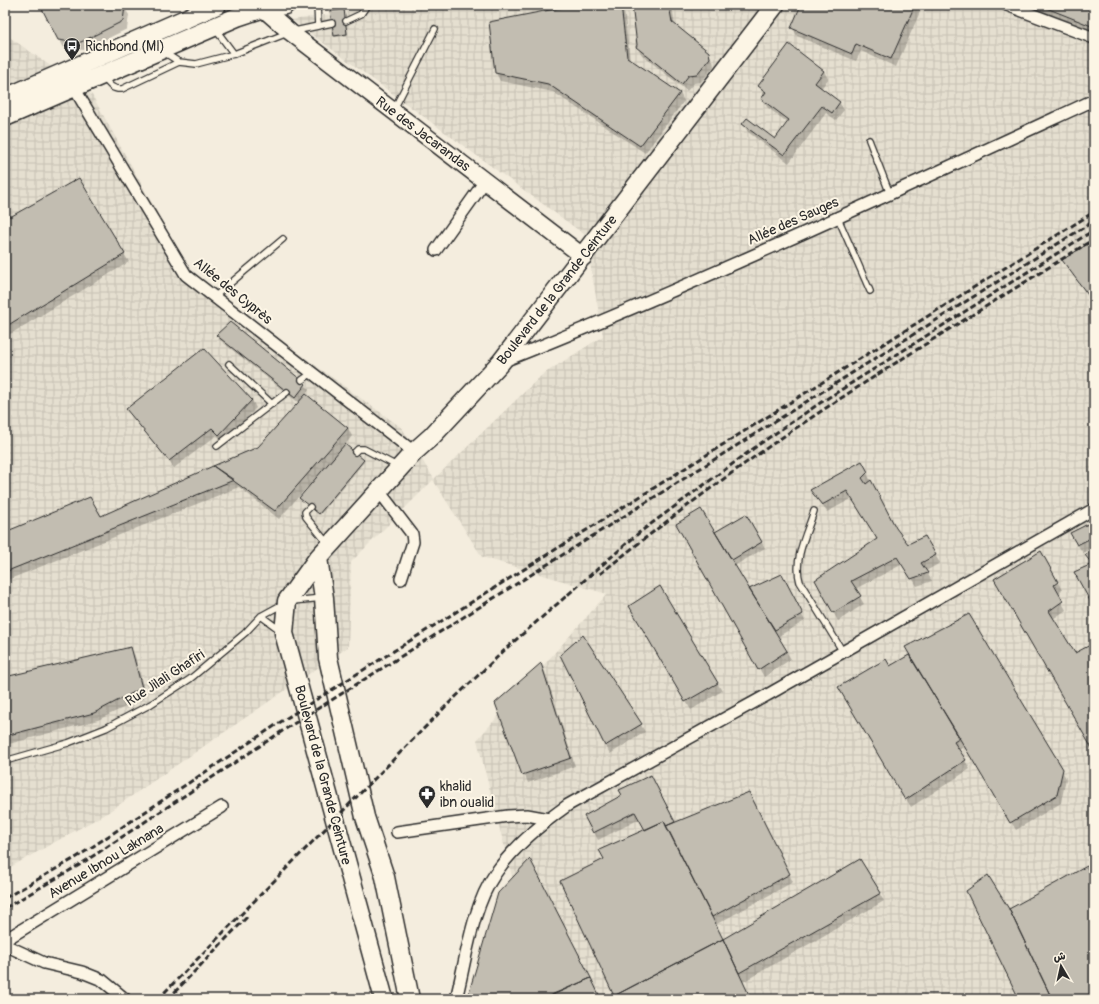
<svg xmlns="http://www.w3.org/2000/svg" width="1099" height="1004" viewBox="0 0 1099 1004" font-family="Pangolin,'Playpen Sans Arabic',sans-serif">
	<defs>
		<pattern id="industrial-grid" width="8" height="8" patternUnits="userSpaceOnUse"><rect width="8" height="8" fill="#e5dfd0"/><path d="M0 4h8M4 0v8" fill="none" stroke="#c5c0b3"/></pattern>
	</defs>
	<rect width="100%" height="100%" fill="#f4edde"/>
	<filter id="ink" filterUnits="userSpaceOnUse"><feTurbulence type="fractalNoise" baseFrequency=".025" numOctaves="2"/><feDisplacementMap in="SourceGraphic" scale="8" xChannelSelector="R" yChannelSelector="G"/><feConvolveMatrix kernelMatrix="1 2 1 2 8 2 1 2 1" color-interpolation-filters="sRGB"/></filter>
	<g filter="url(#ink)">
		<!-- industrial -->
		<path fill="url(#industrial-grid)" d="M 392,5 L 1094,5 L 1094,999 L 486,999 L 515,888 L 477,740 L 607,594 L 482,557 L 433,480 L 351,562 L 348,647 L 107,813 L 5,870 L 5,34 L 92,95 L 193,277 L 402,428 L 434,479 L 542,375 L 603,336 L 585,235 L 292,20 Z"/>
		<!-- shadow -->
		<path fill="#0003" d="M 41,5 L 108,5 L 124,7 L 129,15 L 127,29 L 84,50 L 64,48 Z
			M 580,5 L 622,5 L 624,9 L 630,60 L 680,93 L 684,101 L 645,153 L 553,92 L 500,81 L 496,73 Z
			M 633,5 L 672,5 L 675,26 L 708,53 L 713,61 L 714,66 L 701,82 L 694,83 L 687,91 L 642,55 L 637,47 L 638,45 Z
			M 803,5 L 923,5 L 896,67 L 861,51 L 856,61 L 797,36 L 793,28 Z
			M 1027,5 L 1094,5 L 1094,32 L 1028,6 Z
			M 344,10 L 348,35 L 335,37 L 335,35 Z
			M 824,71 L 828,79 L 821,89 L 839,102 L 844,110 L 836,120 L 826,113 L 789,163 L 748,132 L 743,124 L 775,140 L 788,123 L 767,107 L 762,99 L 765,95 L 759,86 Z
			M 79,179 L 129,262 L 7,336 L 5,334 L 5,210 L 10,218 Z
			M 217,335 L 305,384 L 309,390 L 305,395 L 348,428 L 352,436 L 345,445 L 364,462 L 320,515 L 301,499 L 310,487 L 308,486 L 279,519 L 239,487 L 5,581 L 5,533 L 101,518 L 258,448 L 299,403 L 220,340 Z
			M 252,400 L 256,408 L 224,442 L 217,435 L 174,468 L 127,409 Z
			M 861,462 L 897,531 L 908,545 L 924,537 L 940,563 L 926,571 L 932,581 L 917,586 L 903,564 L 855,589 L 864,604 L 838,621 L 816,581 L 878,540 L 853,498 L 827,512 L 811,491 Z
			M 746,515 L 765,548 L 734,566 L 749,590 L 785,581 L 805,621 L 777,637 L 791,659 L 764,677 L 677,524 L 718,538 Z
			M 1094,522 L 1094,547 L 1083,553 L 1075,541 Z
			M 1041,552 L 1062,590 L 1057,594 L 1066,610 L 1053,619 L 1074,655 L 1094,644 L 1094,750 L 995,579 Z
			M 660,588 L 722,691 L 691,710 L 630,606 Z
			M 968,615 L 1066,778 L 1061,803 L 1016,830 L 965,745 L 959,750 L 970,769 L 911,807 L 839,687 L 890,667 L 911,655 Z
			M 131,648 L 135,656 L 146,697 L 98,720 L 5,745 L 5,678 Z
			M 561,655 L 641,725 L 645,732 L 610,754 Z
			M 541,664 L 545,672 L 575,766 L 528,783 L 496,703 Z
			M 655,784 L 675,823 L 753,801 L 793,882 L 715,925 L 723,940 L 859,861 L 884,901 L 743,982 L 751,999 L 617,999 L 605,860 L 647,830 L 640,819 L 598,840 L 594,832 Z
			M 1086,867 L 1091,875 L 1094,873 L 1094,999 L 1020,999 L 1008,911 Z
			M 534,868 L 600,999 L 468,999 Z"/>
		<!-- building -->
		<path fill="#c2bdb1" stroke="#2b2b2b" d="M 40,5 L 117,5 L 125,6 L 123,21 L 79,43 L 58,40 Z
			M 575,5 L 621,5 L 627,57 L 680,93 L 640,146 L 548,84 L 495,73 L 489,22 Z
			M 632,5 L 669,5 L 672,22 L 709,52 L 710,58 L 697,74 L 689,75 L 682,84 L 636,47 L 637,45 Z
			M 801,5 L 915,5 L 891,59 L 856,44 L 852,54 L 791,28 Z
			M 1039,5 L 1094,5 L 1094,27 Z
			M 344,9 L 347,34 L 334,36 L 330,11 Z
			M 789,44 L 824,71 L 815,83 L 840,102 L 832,113 L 822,106 L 784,155 L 742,124 L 747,118 L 775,139 L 789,120 L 761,99 L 766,92 L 758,86 Z
			M 79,178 L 125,254 L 5,327 L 5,208 L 10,217 Z
			M 1094,240 L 1094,303 L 1062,260 Z
			M 230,322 L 306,384 L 295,398 L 216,335 Z
			M 204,348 L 252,400 L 219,435 L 212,428 L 169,461 L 126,409 Z
			M 306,394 L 348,428 L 275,511 L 213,466 L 258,447 Z
			M 345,444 L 364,460 L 319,514 L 299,498 Z
			M 862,461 L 868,472 L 862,478 L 866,484 L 871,480 L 896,528 L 908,544 L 925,536 L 936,555 L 921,563 L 928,573 L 911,579 L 897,557 L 851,581 L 861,596 L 833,613 L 815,580 L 877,539 L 847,491 L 822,505 L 810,490 Z
			M 213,466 L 234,480 L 5,572 L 5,532 L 90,497 L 101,516 Z
			M 701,509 L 787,651 L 758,670 L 676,524 Z
			M 746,514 L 762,542 L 732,560 L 715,532 Z
			M 1094,521 L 1094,546 L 1089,539 L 1077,545 L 1070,533 Z
			M 1094,550 L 1094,608 L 1074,572 L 1092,564 L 1085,555 Z
			M 1041,551 L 1058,582 L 1054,585 L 1063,601 L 1049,611 L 1075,653 L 1094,643 L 1094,752 L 994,579 Z
			M 782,574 L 803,614 L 775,630 L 749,589 Z
			M 660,586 L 718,683 L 685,702 L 629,606 Z
			M 969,614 L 1063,769 L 1057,795 L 1010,823 L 905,647 Z
			M 583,635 L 642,724 L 605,746 L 560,655 Z
			M 131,647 L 142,688 L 94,713 L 5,736 L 5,677 Z
			M 909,655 L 960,738 L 954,742 L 966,760 L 905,800 L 838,687 L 886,659 L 890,666 Z
			M 541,663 L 571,758 L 522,775 L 495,703 Z
			M 651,775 L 675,822 L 666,826 L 664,821 L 645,830 L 635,812 L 593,833 L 584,816 L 622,795 L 619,790 Z
			M 749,792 L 790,874 L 712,917 L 666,826 Z
			M 664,821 L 723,939 L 614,996 L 560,881 L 604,859 L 599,850 Z
			M 530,859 L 591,978 L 544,999 L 467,999 L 498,893 Z
			M 860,859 L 881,893 L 739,973 L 723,939 Z
			M 1087,866 L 1090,875 L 1094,872 L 1094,993 L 1082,999 L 1052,999 L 1009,909 Z
			M 988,875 L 1009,909 L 1052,999 L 1019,999 L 966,891 Z
			M 723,939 L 751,999 L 616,999 L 614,996 Z
			M 591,978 L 601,999 L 544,998 Z"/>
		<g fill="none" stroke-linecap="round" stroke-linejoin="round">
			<defs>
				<path id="lane" d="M 317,5 L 318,26
					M 346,21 L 361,14 L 367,5
					M 216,30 L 234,54
					M 165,53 L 179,62 L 196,64 L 234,54 L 290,32 L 332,23
					M 104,78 C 109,85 113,90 122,89 L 179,62
					M 394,109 L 435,29
					M 869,140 L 890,194
					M 838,218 L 870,291
					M 214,297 L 283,239
					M 229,364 L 272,404
					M 302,380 L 312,373
					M 217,446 L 287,392
					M 355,452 L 358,449 L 364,449 L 397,466
					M 310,507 L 305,512 L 306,517 L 328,544
					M 814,511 C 807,533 793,559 800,582 L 843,652
					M 293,601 L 322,598
					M 261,616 L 280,630
					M 5,761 L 68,743 L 106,728 L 151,704 L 190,679 L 245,633 L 261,616 L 283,604"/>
				<path id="street" d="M 1007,5 L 1094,38
					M 73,86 L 186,275 L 414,452
					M 436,250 L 485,181
					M 504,361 C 704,281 899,190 1094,100
					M 379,491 L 412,534 L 413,542 L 401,579
					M 397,832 L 508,816 L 527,815 L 549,819
					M 5,940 L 222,807
					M 5,945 L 44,963 L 82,972 L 102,980 L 125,999
					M 456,999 C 466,960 472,907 495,874 C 514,846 541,824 568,805 L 769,694 L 1094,509"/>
				<path id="secondary" d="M 259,5 L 290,32 L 584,257"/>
				<path id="primary" d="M 5,98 L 217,5
					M 5,117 L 237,17 L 264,8 L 285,5
					M 318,558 L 324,598 L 328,658 L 365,817 L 385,877 L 410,999
					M 384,999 L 284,633 L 287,601 L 318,558 L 414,452 L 432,436 L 501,362 L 775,5"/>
			</defs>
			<!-- lane casing -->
			<use href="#lane" stroke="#2b2b2b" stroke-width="8"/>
			<!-- street casing -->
			<use href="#street" stroke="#2b2b2b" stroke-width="14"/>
			<!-- secondary casing -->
			<use href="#secondary" stroke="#2b2b2b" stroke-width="19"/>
			<!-- primary casing -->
			<use href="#primary" stroke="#2b2b2b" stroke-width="21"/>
			<!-- lane -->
			<use href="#lane" stroke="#fcf5e5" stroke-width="5.5"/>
			<!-- street -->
			<use href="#street" stroke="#fcf5e5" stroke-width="11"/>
			<!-- secondary -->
			<use href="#secondary" stroke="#fcf5e5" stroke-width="16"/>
			<!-- primary -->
			<use href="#primary" stroke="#fcf5e5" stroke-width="18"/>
			<!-- rail -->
			<path stroke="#2b2b2b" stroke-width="3" stroke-dasharray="6 3" stroke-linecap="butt" d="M 600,574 C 672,516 748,459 826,408 C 914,350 1005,295 1094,239
				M 5,898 L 77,857 L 282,721 L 1094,212
				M 5,908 L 81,864 L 287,728 L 1094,221
				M 158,999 L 446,706 L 510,645 L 640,532 L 761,443 L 820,403 L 1094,230
				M 168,999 L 247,917"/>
		</g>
	</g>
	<!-- icons -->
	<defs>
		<symbol id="bus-pin" viewBox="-11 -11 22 30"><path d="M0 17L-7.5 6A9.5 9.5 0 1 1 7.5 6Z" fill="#2b2b2b" stroke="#fcf5e5"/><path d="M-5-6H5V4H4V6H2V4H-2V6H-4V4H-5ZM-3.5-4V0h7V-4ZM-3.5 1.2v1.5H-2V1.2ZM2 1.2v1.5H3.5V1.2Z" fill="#fff"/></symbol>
		<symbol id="pharmacy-pin" viewBox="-11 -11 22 30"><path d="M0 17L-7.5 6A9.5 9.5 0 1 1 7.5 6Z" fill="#2b2b2b" stroke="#fcf5e5"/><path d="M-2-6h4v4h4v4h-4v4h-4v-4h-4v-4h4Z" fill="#fff"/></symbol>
	</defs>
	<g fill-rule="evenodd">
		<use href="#bus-pin" x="62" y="36" width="20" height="27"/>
		<use href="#pharmacy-pin" x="417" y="784" width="20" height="27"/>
	</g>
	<g text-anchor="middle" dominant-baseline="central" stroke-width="4" stroke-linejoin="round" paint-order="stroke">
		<!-- poi labels -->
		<g font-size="14" fill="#2b2b2b" stroke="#fcf5e5" text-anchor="start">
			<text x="85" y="46">Richbond (MI)</text>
			<text x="440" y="786">khalid<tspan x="440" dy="16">ibn oualid</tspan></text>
		</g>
		<!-- street labels -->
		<g font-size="14" fill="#2b2b2b" stroke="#fcf5e5">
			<text transform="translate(423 134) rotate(37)">Rue des Jacarandas</text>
			<text transform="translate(793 221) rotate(-24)">Allée des Sauges</text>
			<text transform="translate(557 290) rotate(-52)">Boulevard de la Grande Ceinture</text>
			<text transform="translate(233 291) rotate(39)">Allée des Cyprès</text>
			<text transform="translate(165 678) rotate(-33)">Rue Jilali Ghafiri</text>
			<text transform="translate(323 775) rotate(75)">Boulevard de la Grande Ceinture</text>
			<text transform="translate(106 861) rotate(-31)">Avenue Ibnou Laknana</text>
		</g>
	</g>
	<!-- margin -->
	<rect width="1099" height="1004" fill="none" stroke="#fcf5e5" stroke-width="20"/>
	<rect x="10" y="10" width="1079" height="984" fill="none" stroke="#2b2b2b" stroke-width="1.5" filter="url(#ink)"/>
	<!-- north arrow -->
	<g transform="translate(1061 966) rotate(351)" stroke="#fcf5e5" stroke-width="3" paint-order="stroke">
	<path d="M0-3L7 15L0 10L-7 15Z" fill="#2b2b2b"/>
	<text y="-6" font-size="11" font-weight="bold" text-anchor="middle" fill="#2b2b2b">ش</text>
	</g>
</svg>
